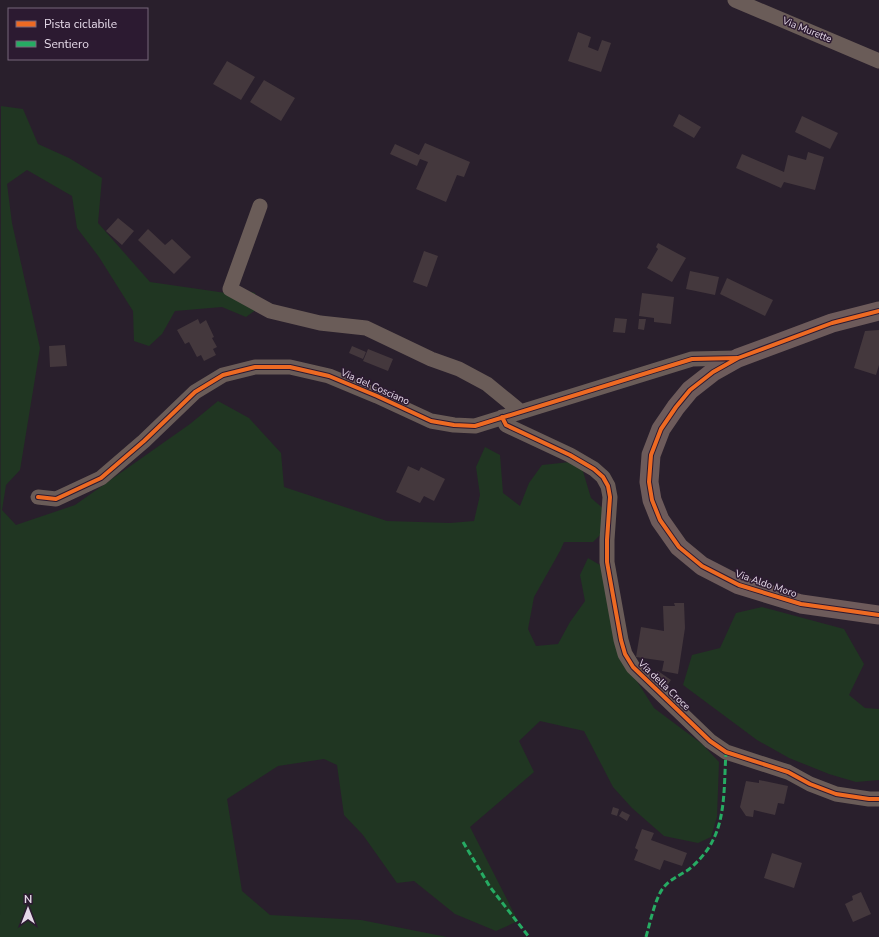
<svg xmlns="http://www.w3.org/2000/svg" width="879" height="937" viewBox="0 0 879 937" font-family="'Nunito Sans',sans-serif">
	<rect width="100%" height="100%" fill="#291f2c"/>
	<!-- green -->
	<path fill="#203622" d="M 1,106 L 23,109 L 38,144 L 69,158 L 102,178 L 98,223 L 150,282 L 226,293 L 241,289 L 255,293 L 257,309 L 246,317 L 222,307 L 175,311 L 162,334 L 149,346 L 134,341 L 133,311 L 99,257 L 77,228 L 72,196 L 27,170 L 7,184 L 12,223 L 40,348 L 20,470 L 6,485 L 2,510 L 16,525 L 75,505 L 190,424 L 218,401 L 249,418 L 281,453 L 284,487 L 387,521 L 450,523 L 474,521 L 480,495 L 476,467 L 485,447 L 500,455 L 503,493 L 520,506 L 529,483 L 542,465 L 570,462 L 582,468 L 591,498 L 605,510 L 604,531 L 593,542 L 564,542 L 560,551 L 534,597 L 528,629 L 536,646 L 558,644 L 570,622 L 585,601 L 580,575 L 588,558 L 600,565 L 626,664 L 654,708 L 702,744 L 719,762 L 717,817 L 711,837 L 698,843 L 664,836 L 632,808 L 613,787 L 584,731 L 540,721 L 519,741 L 534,772 L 470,827 L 518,921 L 496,931 L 455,914 L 414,881 L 397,883 L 363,835 L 344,815 L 337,765 L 324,759 L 278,766 L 227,799 L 242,891 L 270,915 L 361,920 L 447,937 L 0,937 Z
		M 762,607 L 844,629 L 864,664 L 849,695 L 865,708 L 879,709 L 879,780 L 856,782 L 829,774 L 789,758 L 757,740 L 683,685 L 692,655 L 720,648 L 736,613 Z"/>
	<!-- building -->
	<path fill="#44383d" d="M 578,32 L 591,37 L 588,47 L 598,51 L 602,40 L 611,43 L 601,72 L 568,61 Z
		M 227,61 L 255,77 L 241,100 L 213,84 Z
		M 264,80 L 295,98 L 281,121 L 250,102 Z
		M 679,114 L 701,127 L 694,138 L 673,126 Z
		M 802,116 L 838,133 L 830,149 L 795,132 Z
		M 425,143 L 470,162 L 464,177 L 457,175 L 446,202 L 416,189 L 428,162 L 420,159 L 417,166 L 390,154 L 395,144 L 419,155 Z
		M 808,152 L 824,157 L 815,190 L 784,182 L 781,188 L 736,168 L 742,154 L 784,172 L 788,155 L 806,160 Z
		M 118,218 L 134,231 L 122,245 L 106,231 Z
		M 148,229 L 165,245 L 172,239 L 191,257 L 174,274 L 138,240 Z
		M 658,243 L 686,258 L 672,282 L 647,268 L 658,249 L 656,247 Z
		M 424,251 L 438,256 L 427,287 L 413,282 Z
		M 690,271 L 719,277 L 715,295 L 686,289 Z
		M 727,278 L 773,300 L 765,316 L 720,294 Z
		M 642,293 L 674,297 L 671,324 L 654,322 L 654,318 L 639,316 Z
		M 615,318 L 627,319 L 625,333 L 613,332 Z
		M 198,319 L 200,324 L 206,320 L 214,337 L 212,338 L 217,347 L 213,349 L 216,355 L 204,361 L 201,355 L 197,357 L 189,342 L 185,344 L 177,330 Z
		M 639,319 L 646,319 L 644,330 L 638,329 Z
		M 879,330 L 879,365 L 876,375 L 854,368 L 865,331 Z
		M 65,345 L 67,366 L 50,367 L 49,346 Z
		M 352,346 L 366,352 L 363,359 L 349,353 Z
		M 368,349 L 393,359 L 388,371 L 363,361 Z
		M 408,466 L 419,471 L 421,467 L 445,479 L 434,501 L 424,496 L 420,503 L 396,492 Z
		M 674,603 L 684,603 L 685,628 L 678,674 L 662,671 L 664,661 L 636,657 L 641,627 L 664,631 L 663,606 L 675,606 Z
		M 658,671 L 671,680 L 666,687 L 653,678 Z
		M 759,780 L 788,786 L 784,804 L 778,803 L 775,815 L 754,810 L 753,817 L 746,816 L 740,807 L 746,781 L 759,783 Z
		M 613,807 L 619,809 L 617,816 L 611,814 Z
		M 622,811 L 630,815 L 627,821 L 619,816 Z
		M 642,829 L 654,833 L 651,840 L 687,853 L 682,866 L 664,860 L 660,870 L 634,860 L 638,850 L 635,848 Z
		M 772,853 L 802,863 L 794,888 L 764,878 Z
		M 861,892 L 871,914 L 853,922 L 845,904 L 853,900 L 852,896 Z"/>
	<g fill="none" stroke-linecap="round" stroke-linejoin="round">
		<!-- minor -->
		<path stroke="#6a5c58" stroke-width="15" d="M 735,0 L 879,61
			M 260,206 L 230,289 L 270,311 L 320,323 L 366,328 L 431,359 L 459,369 L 487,384 L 520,411
			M 502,417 L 506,425 L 570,455 L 594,469 L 603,477 L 608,486 L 610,497 L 607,540 L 607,562 L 621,640 L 625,654 L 633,667 L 710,741 L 726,752 L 788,772 L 810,784 L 836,794 L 869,799 L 879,799
			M 38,497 L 56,499 L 101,478 L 144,441 L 195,392 L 223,375 L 255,367 L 290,367 L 329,376 L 377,396 L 431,421 L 454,425 L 475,426 L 692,359 L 737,358"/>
		<!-- major -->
		<path stroke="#6d5b5b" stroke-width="19" d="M 879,311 L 832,323 L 738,358 L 713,372 L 690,390 L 676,407 L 661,429 L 651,455 L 649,482 L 652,500 L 660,520 L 679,547 L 702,566 L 739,585 L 801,604 L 879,615"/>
		<!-- quiet -->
		<path stroke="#26ab63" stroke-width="3" stroke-dasharray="6 3" stroke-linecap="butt" d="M 463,842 L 490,887 L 529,937
			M 646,937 C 650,923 655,899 663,888 C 670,879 679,876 688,870 C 698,862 708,851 713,840 C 726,815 724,780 726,752"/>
		<defs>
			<path id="cycleway" d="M 879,311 L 832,323 L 738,358 L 713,372 L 690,390 L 676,407 L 661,429 L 651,455 L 649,482 L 652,500 L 660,520 L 679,547 L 702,566 L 739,585 L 801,604 L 879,615
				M 502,417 L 506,425 L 570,455 L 594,469 L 603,477 L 608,486 L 610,497 L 607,540 L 607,562 L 621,640 L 625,654 L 633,667 L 710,741 L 726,752 L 788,772 L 810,784 L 836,794 L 869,799 L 879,799
				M 38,497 L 56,499 L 101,478 L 144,441 L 195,392 L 223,375 L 255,367 L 290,367 L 329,376 L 377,396 L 431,421 L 454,425 L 475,426 L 692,359 L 738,358"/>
		</defs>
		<!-- cycleway casing -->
		<use href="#cycleway" stroke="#2c1a31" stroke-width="6"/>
		<!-- cycleway -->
		<use href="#cycleway" stroke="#ed6a23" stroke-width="4"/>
	</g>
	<g text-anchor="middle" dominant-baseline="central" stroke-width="3" stroke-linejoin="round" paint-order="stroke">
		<!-- street labels -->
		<g font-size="10" fill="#e5d9e8" stroke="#2c1a31">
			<text transform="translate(807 30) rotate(22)">Via Murette</text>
			<text transform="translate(375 387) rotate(24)">Via del Cosciano</text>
			<text transform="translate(766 584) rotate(19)">Via Aldo Moro</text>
			<text transform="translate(664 685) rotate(44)">Via della Croce</text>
		</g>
	</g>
	<!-- legend -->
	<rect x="8" y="8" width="140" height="52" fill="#2c1a31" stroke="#76667a"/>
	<rect x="16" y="21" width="20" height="6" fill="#ed6a23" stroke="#76667a"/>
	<text x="44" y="28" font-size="12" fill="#e5d9e8">Pista ciclabile</text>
	<rect x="16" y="41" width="20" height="6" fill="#26ab63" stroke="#76667a"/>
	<text x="44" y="48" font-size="12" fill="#e5d9e8">Sentiero</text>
	<!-- north arrow -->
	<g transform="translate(28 909)" stroke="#2c1a31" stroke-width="3" paint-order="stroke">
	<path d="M0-3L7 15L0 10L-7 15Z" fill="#e5d9e8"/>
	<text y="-6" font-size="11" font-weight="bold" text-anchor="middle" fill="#e5d9e8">N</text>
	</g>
</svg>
